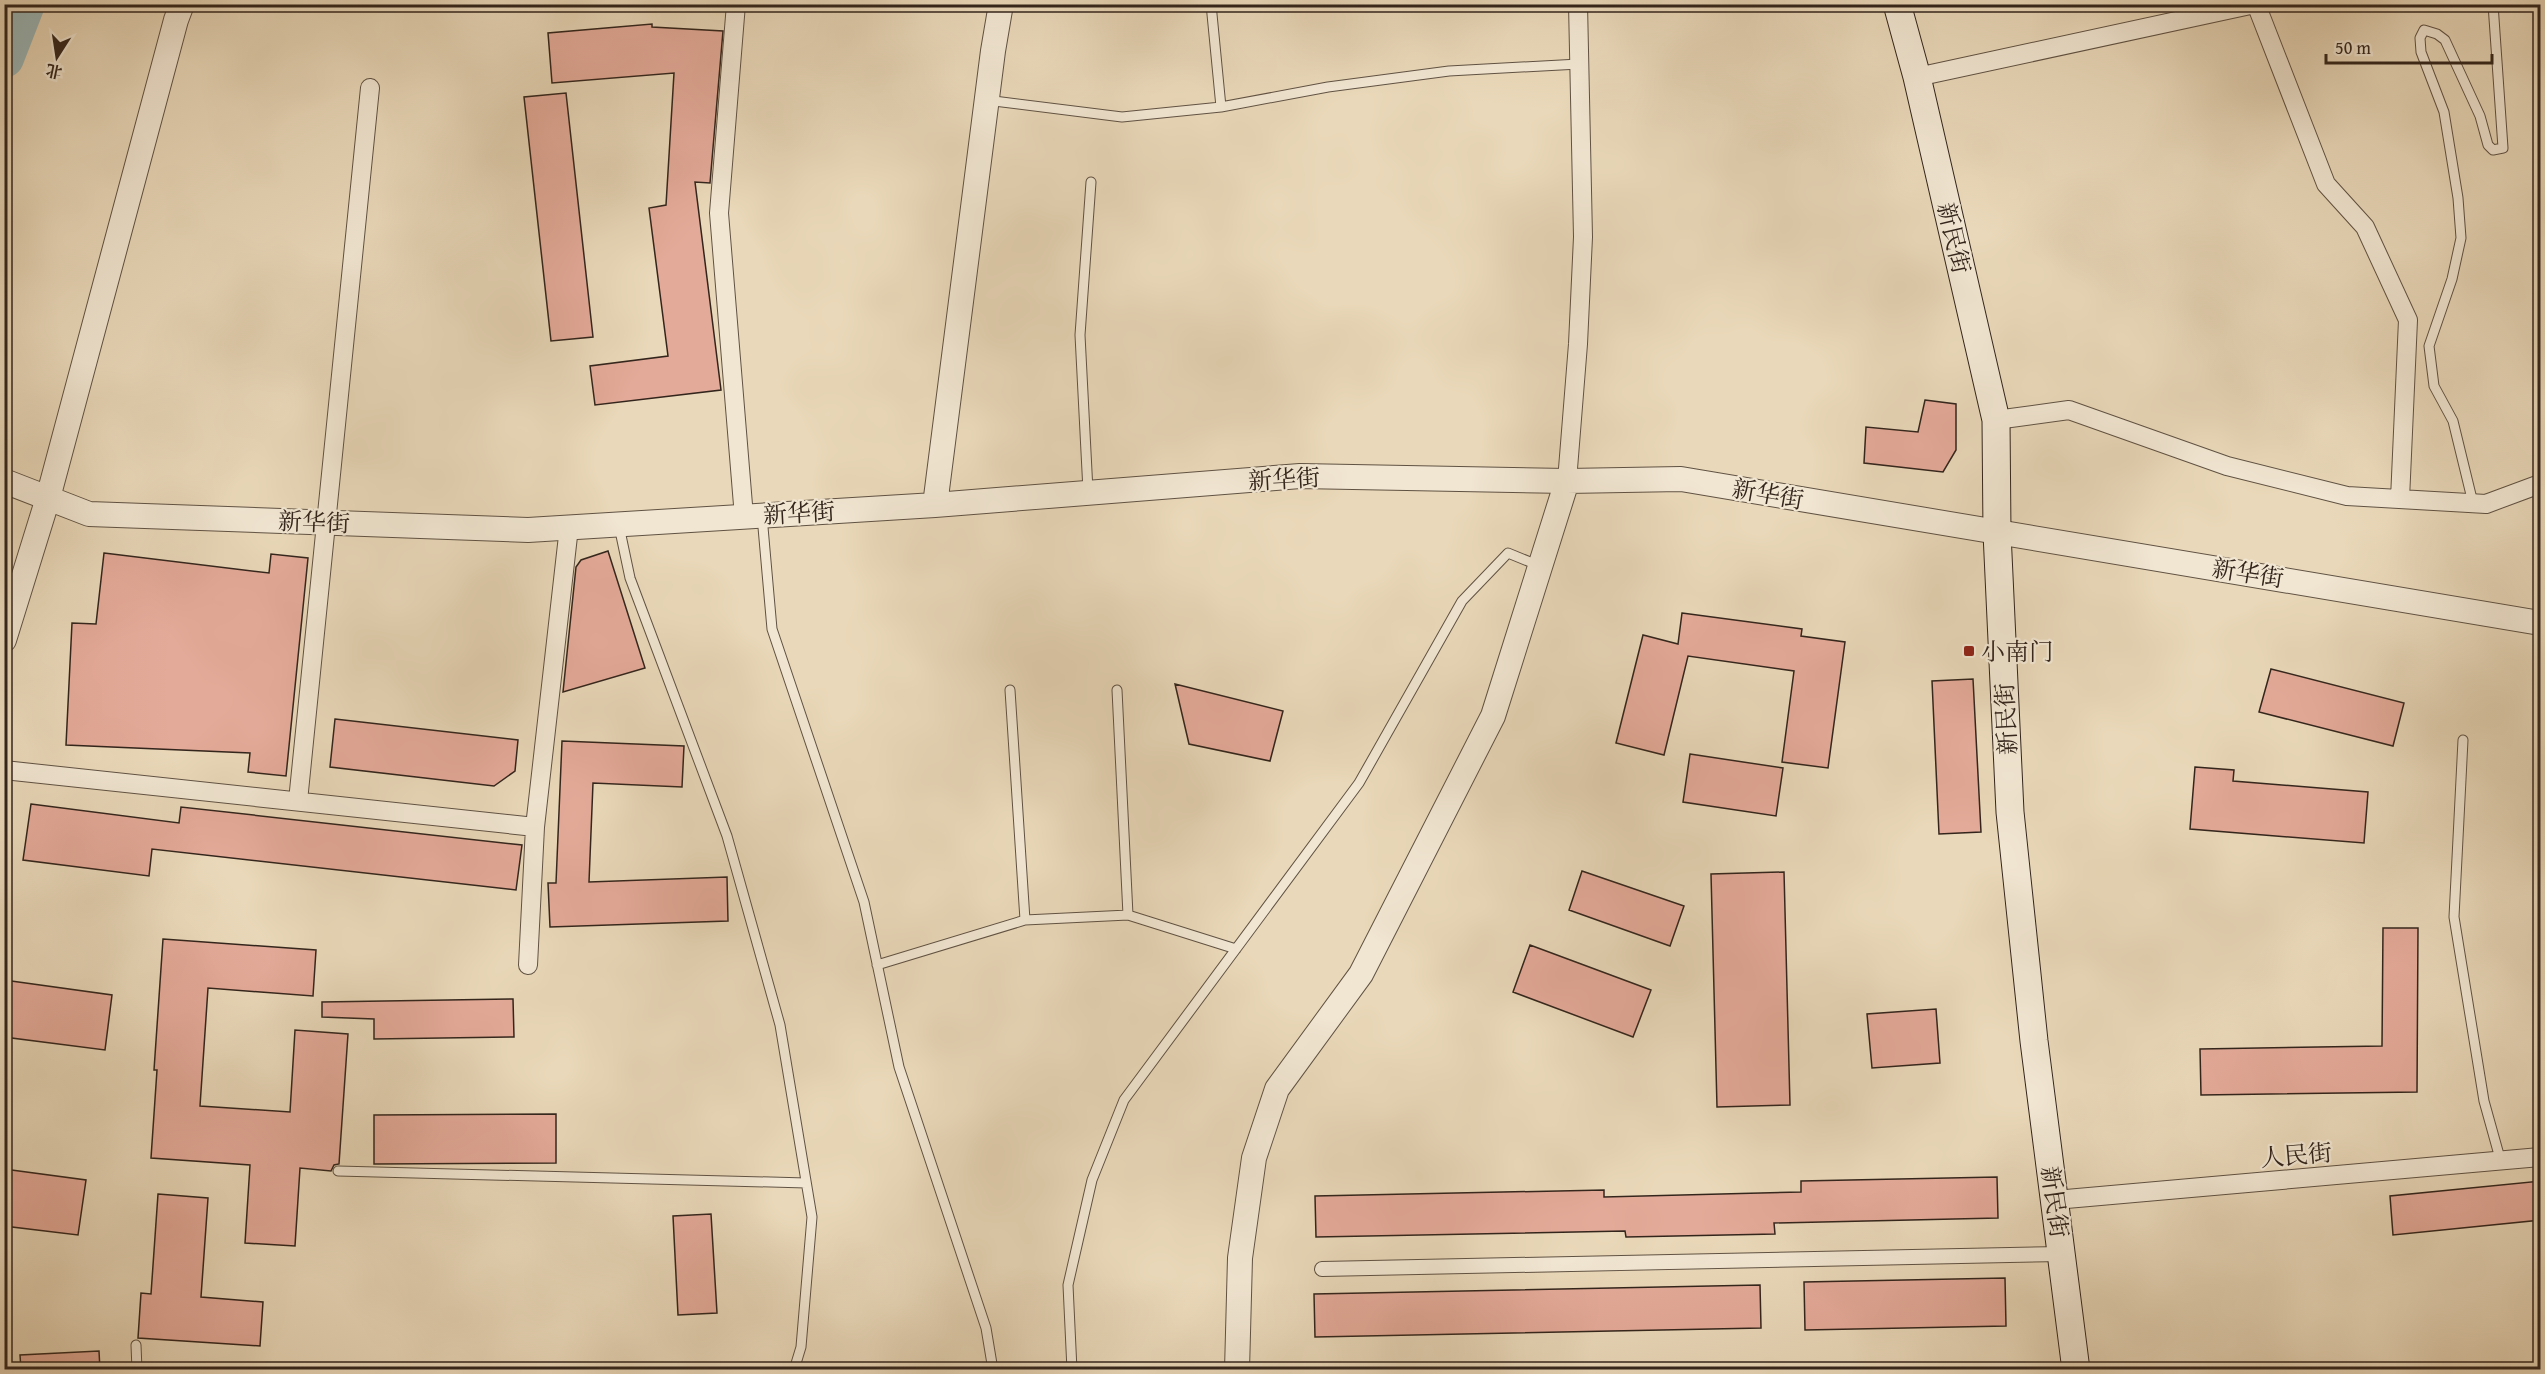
<svg xmlns="http://www.w3.org/2000/svg" width="2545" height="1374" viewBox="0 0 2545 1374" font-family="'Gentium Book Plus','Noto Serif SC',serif">
	<rect width="100%" height="100%" fill="#e9d8b9"/>
	<filter id="stains"><feTurbulence type="fractalNoise" baseFrequency=".00333" numOctaves="4"/><feColorMatrix values="0 0 0 0 .2 0 0 0 0 .09 0 0 0 0 .02 0 0 0 .5 -.17"/></filter>
	<radialGradient id="worn" r=".72"><stop offset=".6" stop-color="#630" stop-opacity="0"/><stop offset="1" stop-color="#630" stop-opacity=".3"/></radialGradient>
	<g fill="none" stroke-linecap="round" stroke-linejoin="round">
		<!-- river -->
		<path stroke="#9bb8b9" stroke-width="40" d="M 4,58 L 25,4"/>
	</g>
	<!-- building -->
	<path fill="#e4aa99" stroke="#33251c" stroke-width="1.5" d="M 652,24 L 652,27 L 723,31 L 710,183 L 695,182 L 721,390 L 595,405 L 590,366 L 668,356 L 649,208 L 666,205 L 674,73 L 552,83 L 548,33 Z
		M 566,93 L 593,337 L 551,341 L 524,97 Z
		M 1925,400 L 1956,404 L 1956,450 L 1943,472 L 1864,463 L 1866,427 L 1918,432 Z
		M 608,551 L 645,668 L 563,692 L 576,567 L 581,560 Z
		M 104,553 L 269,573 L 271,554 L 308,558 L 286,776 L 248,772 L 250,753 L 66,745 L 72,623 L 96,624 Z
		M 1682,613 L 1802,629 L 1801,636 L 1845,642 L 1828,768 L 1782,762 L 1794,671 L 1688,656 L 1664,755 L 1616,743 L 1643,635 L 1678,644 Z
		M 2271,669 L 2404,703 L 2393,746 L 2259,712 Z
		M 1973,679 L 1981,832 L 1939,834 L 1932,681 Z
		M 1175,684 L 1283,711 L 1270,761 L 1189,744 Z
		M 335,719 L 518,740 L 515,771 L 494,786 L 330,767 Z
		M 562,741 L 684,746 L 682,787 L 593,783 L 589,882 L 727,877 L 728,921 L 550,927 L 548,883 L 556,883 Z
		M 1690,754 L 1783,768 L 1776,816 L 1683,802 Z
		M 2195,767 L 2234,770 L 2233,781 L 2368,792 L 2364,843 L 2190,829 Z
		M 31,804 L 179,823 L 181,807 L 522,845 L 516,890 L 152,849 L 149,876 L 23,860 Z
		M 1582,871 L 1684,906 L 1670,946 L 1569,910 Z
		M 1784,872 L 1790,1105 L 1717,1107 L 1711,874 Z
		M 2383,928 L 2418,928 L 2417,1092 L 2201,1095 L 2200,1049 L 2382,1046 Z
		M 163,939 L 316,950 L 313,996 L 208,988 L 200,1106 L 290,1112 L 295,1030 L 348,1034 L 339,1164 L 334,1165 L 331,1171 L 300,1168 L 295,1246 L 245,1243 L 250,1165 L 151,1158 L 157,1070 L 154,1070 Z
		M 1530,945 L 1651,990 L 1633,1037 L 1513,992 Z
		M 4,980 L 112,995 L 105,1050 L 4,1037 Z
		M 513,999 L 514,1037 L 374,1039 L 374,1019 L 322,1017 L 322,1002 Z
		M 1936,1009 L 1940,1063 L 1872,1068 L 1867,1014 Z
		M 556,1114 L 556,1163 L 374,1164 L 374,1115 Z
		M 4,1169 L 86,1180 L 78,1235 L 4,1226 Z
		M 1997,1177 L 1998,1218 L 1774,1223 L 1775,1234 L 1626,1237 L 1625,1231 L 1316,1237 L 1315,1196 L 1604,1190 L 1604,1197 L 1801,1192 L 1801,1181 Z
		M 2541,1181 L 2541,1220 L 2393,1235 L 2390,1196 Z
		M 158,1194 L 208,1198 L 201,1297 L 263,1302 L 260,1346 L 138,1338 L 141,1293 L 151,1294 Z
		M 711,1214 L 717,1313 L 678,1315 L 673,1216 Z
		M 2005,1278 L 2006,1326 L 1805,1330 L 1804,1282 Z
		M 1760,1285 L 1761,1328 L 1315,1337 L 1314,1294 Z
		M 99,1351 L 100,1370 L 21,1370 L 20,1355 Z"/>
	<g fill="none" stroke-linecap="round" stroke-linejoin="round">
		<defs>
			<path id="service" d="M 1211,4 L 1221,107
				M 986,100 L 1122,117 L 1221,107 L 1328,87 L 1449,71 L 1579,64
				M 1088,491 L 1080,335 L 1091,182
				M 2473,503 L 2453,421 L 2434,386 L 2429,346 L 2452,279 L 2461,238 L 2458,198 L 2444,112 L 2421,52 L 2420,38 L 2424,30 L 2437,34 L 2445,40 L 2480,116 L 2488,145 L 2493,150 L 2503,148 L 2493,4
				M 762,516 L 772,629 L 864,902 L 899,1067 L 986,1328 L 993,1370
				M 619,526 L 630,578 L 727,836 L 780,1025 L 812,1217 L 801,1347 L 794,1370
				M 1010,690 L 1025,920 L 1128,915
				M 1117,690 L 1128,915 L 1236,949
				M 2463,740 L 2454,917 L 2484,1101 L 2501,1162
				M 877,965 L 1025,920
				M 338,1171 L 806,1183
				M 136,1345 L 137,1370
				M 1072,1370 L 1068,1285 L 1092,1180 L 1124,1100 L 1359,783 L 1462,601 L 1508,553 L 1540,566"/>
			<path id="pedestrian" d="M 1322,1269 L 2062,1254"/>
			<path id="minor" d="M 736,4 L 719,213 L 744,517
				M 2256,4 L 2326,184 L 2365,227 L 2408,320 L 2400,499
				M 1917,77 L 2255,4
				M 1996,420 L 2069,410 L 2227,466 L 2347,496 L 2486,504 L 2540,484
				M 1567,481 L 1578,344 L 1583,237 L 1578,4
				M 4,770 L 535,827
				M 298,801 L 370,88
				M 528,965 L 535,827 L 569,527
				M 2055,1200 L 2540,1157"/>
			<path id="tertiary" d="M 4,481 L 89,514 L 528,530 L 935,505 L 1300,476 L 1567,481 L 1681,479 L 2540,623
				M 935,505 L 993,51 L 1001,4
				M 4,640 L 48,498 L 176,20 L 182,4
				M 1237,1370 L 1240,1258 L 1254,1158 L 1277,1089 L 1361,974 L 1493,716 L 1567,481"/>
			<path id="secondary" d="M 1897,4 L 1917,77 L 1996,420 L 1997,533 L 2010,812 L 2034,1041 L 2076,1370"/>
		</defs>
		<!-- service casing -->
		<use href="#service" stroke="#605243" stroke-width="11"/>
		<!-- pedestrian casing -->
		<use href="#pedestrian" stroke="#605243" stroke-width="16"/>
		<!-- minor casing -->
		<use href="#minor" stroke="#605243" stroke-width="20"/>
		<!-- tertiary casing -->
		<use href="#tertiary" stroke="#605243" stroke-width="26"/>
		<!-- secondary casing -->
		<use href="#secondary" stroke="#33251c" stroke-width="29"/>
		<!-- service -->
		<use href="#service" stroke="#f1e6d2" stroke-width="9"/>
		<!-- pedestrian -->
		<use href="#pedestrian" stroke="#f1e6d2" stroke-width="14"/>
		<!-- minor -->
		<use href="#minor" stroke="#f1e6d2" stroke-width="18"/>
		<!-- tertiary -->
		<use href="#tertiary" stroke="#f1e6d2" stroke-width="24"/>
		<!-- secondary -->
		<use href="#secondary" stroke="#f1e6d2" stroke-width="27"/>
	</g>
	<!-- markers -->
	<rect fill="#8f2418" stroke="#f1e6d2" stroke-width="2" x="1963" y="645" width="12" height="12" rx="3"/>
	<g text-anchor="middle" dominant-baseline="central" stroke-width="4.5" stroke-linejoin="round" paint-order="stroke">
		<!-- street labels -->
		<g font-size="24" fill="#33251c" stroke="#f1e6d2">
			<text transform="translate(1954 238) rotate(77)">新民街</text>
			<text transform="translate(1284 479) rotate(-3)">新华街</text>
			<text transform="translate(1768 494) rotate(10)">新华街</text>
			<text transform="translate(799 513) rotate(-3)">新华街</text>
			<text transform="translate(314 522) rotate(2)">新华街</text>
			<text transform="translate(2248 573) rotate(9)">新华街</text>
			<text transform="translate(2006 719) rotate(-93)">新民街</text>
			<text transform="translate(2296 1155) rotate(-5)">人民街</text>
			<text transform="translate(2055 1202) rotate(82)">新民街</text>
		</g>
		<!-- poi labels -->
		<g font-size="24" fill="#33251c" stroke="#f1e6d2" text-anchor="start">
			<text x="1981" y="651">小南门</text>
		</g>
	</g>
	<!-- margin -->
	<rect width="2545" height="1374" fill="none" stroke="#e9d8b9" stroke-width="24"/>
	<rect x="6" y="6" width="2533" height="1362" fill="none" stroke="#33251c" stroke-width="3"/>
	<rect x="12" y="12" width="2521" height="1350" fill="none" stroke="#33251c" stroke-width="1.5"/>
	<!-- north arrow -->
	<g transform="translate(57 57) rotate(192)" stroke="#f1e6d2" stroke-width="4.5" paint-order="stroke">
	<path d="M0-4.5L10 22L0 15L-10 22Z" fill="#33251c"/>
	<text y="-9" font-size="16" font-weight="bold" text-anchor="middle" fill="#33251c">北</text>
	</g>
	<!-- scale -->
	<path d="M2326 54v9h166v-9" fill="none" stroke="#33251c" stroke-width="3"/>
	<text x="2335" y="54" font-size="18" fill="#33251c" stroke="#f1e6d2" stroke-width="4.5" paint-order="stroke">50 m</text>
	<rect width="100%" height="100%" filter="url(#stains)"/>
	<rect width="100%" height="100%" fill="url(#worn)"/>
</svg>
